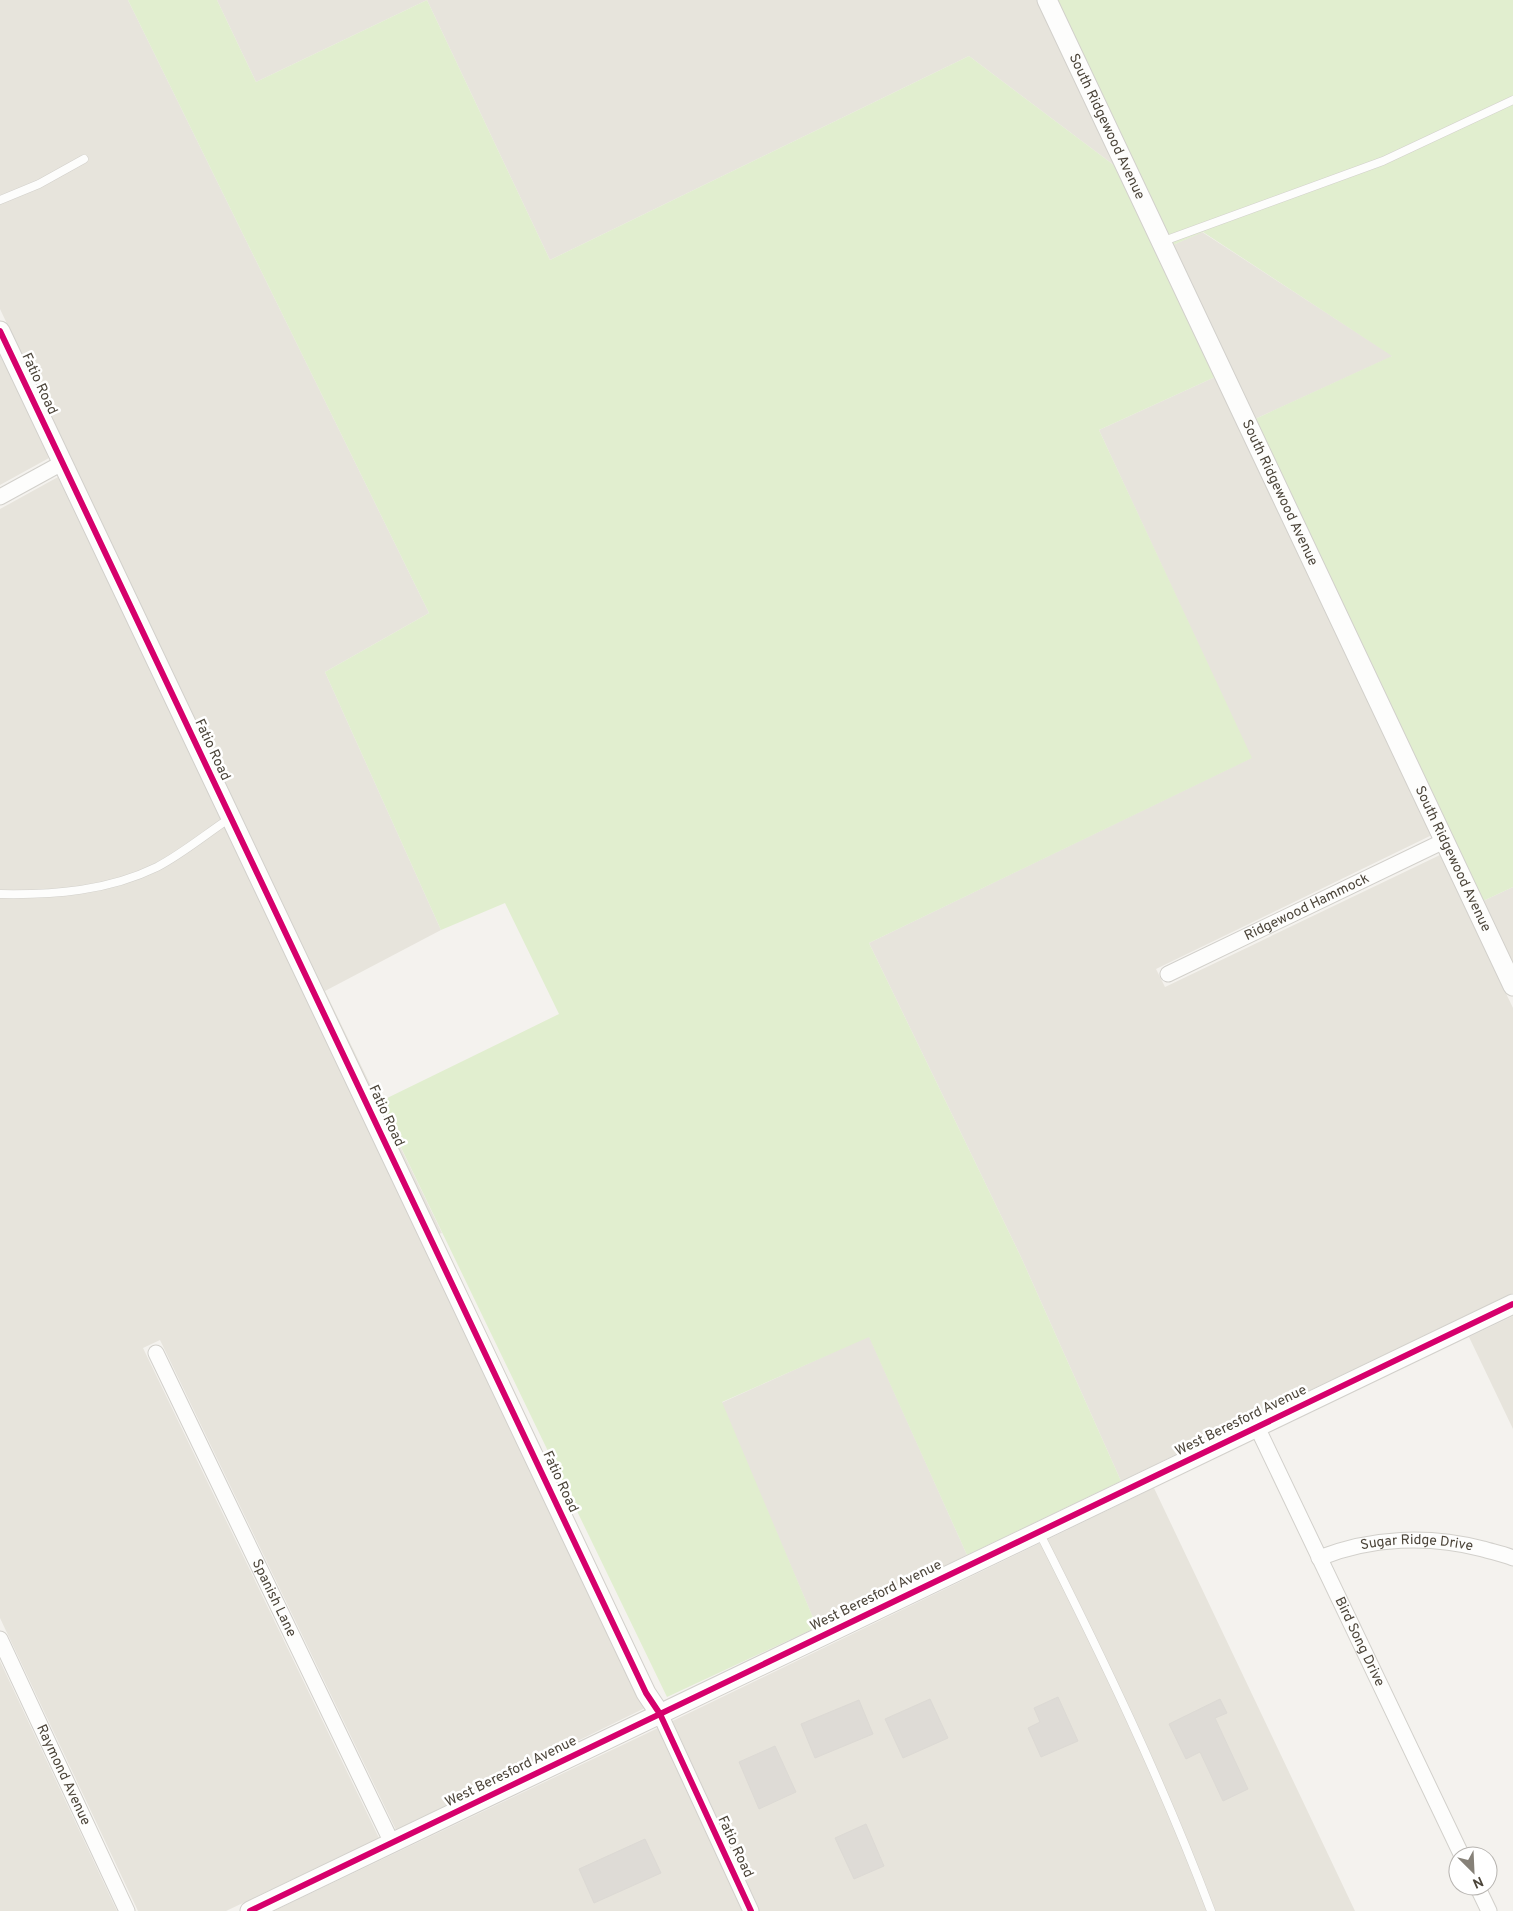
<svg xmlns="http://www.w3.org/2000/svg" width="1513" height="1911" viewBox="0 0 1513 1911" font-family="Overpass,sans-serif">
	<rect width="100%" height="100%" fill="#f4f2ee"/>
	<!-- residential -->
	<path fill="#e7e4dc" d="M 0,0 L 128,0 L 429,613 L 325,672 L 441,930 L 325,991 L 442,1233 L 438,1234 L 0,309 Z
		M 217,0 L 1037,0 L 1115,166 L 969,56 L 550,260 L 427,0 L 256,82 Z
		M 1202,232 L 1393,356 L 1255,419 L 1173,245 Z
		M 0,353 L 49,458 L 0,485 Z
		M 1215,377 L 1432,835 L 1156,969 L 1165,987 L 1440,855 L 1513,1008 L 1513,1293 L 1121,1481 L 1021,1257 L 869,943 L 1251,758 L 1099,430 Z
		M 58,477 L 645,1708 L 396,1830 L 160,1340 L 143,1348 L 379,1838 L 226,1911 L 138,1911 L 0,1618 L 0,509 Z
		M 1513,887 L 1513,965 L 1483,901 Z
		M 1513,1316 L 1513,1429 L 1469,1337 Z
		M 869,1336 L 967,1555 L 817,1627 L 721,1403 Z
		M 1154,1488 L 1355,1911 L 274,1911 L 658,1728 Z
		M 0,1661 L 117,1911 L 0,1911 Z"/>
	<!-- green -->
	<path fill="#e1eecf" d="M 128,0 L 217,0 L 256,82 L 427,0 L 550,260 L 969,56 L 1115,166 L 1215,377 L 1099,430 L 1252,758 L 869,943 L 1021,1257 L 1121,1481 L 967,1555 L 869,1337 L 722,1402 L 817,1627 L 667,1697 L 379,1102 L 559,1014 L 505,903 L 441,930 L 325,672 L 429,613 Z
		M 1057,0 L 1513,0 L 1513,887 L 1483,901 L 1255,419 L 1392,356 L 1203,232 L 1173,245 Z"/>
	<!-- building -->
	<path fill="#dedbd6" stroke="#dcd9d4" d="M 1058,1697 L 1078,1741 L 1041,1757 L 1028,1728 L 1040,1722 L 1034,1708 Z
		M 930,1699 L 948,1738 L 903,1758 L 885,1719 Z
		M 1220,1699 L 1227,1713 L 1215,1718 L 1248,1789 L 1223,1801 L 1200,1752 L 1186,1759 L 1169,1724 Z
		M 859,1700 L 873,1734 L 815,1758 L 801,1724 Z
		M 775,1746 L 796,1792 L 759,1809 L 739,1762 Z
		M 866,1824 L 884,1866 L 854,1879 L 835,1838 Z
		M 645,1839 L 661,1873 L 594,1903 L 579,1869 Z"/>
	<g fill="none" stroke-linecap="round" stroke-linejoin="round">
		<defs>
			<path id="service" d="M 0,200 L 39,184 L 84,159
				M 1161,242 L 1383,161 L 1513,100
				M 0,894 C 54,895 108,891 157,867 C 182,854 206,834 230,818
				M 1039,1532 C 1102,1656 1162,1781 1211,1911"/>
			<g id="minor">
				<path d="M 0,497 L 62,463"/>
				<path id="s1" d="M 1168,974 L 1444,841"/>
				<path id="s2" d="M 156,1353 L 392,1843"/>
				<path id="s3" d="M 1257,1427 L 1462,1856"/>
				<path id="s4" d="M 1319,1558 C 1372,1537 1429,1535 1483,1549 C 1493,1552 1504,1554 1513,1558"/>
				<path id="s5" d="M 0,1639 L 127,1911"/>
				<path d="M 660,1714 L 751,1911"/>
				<path d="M 1477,1886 L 1489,1911"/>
			</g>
			<g id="tertiary">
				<path id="s6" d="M 1047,0 L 1513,986"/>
				<path d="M 0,331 L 646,1693 L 660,1714"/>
				<path d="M 250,1911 L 1513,1304"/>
			</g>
		</defs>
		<!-- service casing -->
		<use href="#service" stroke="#d2d0cb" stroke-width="9"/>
		<!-- minor casing -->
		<use href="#minor" stroke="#d2d0cb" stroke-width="17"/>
		<!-- tertiary casing -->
		<use href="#tertiary" stroke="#d2d0cb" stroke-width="21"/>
		<!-- service -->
		<use href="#service" stroke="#fdfdfc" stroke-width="8"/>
		<!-- minor -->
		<use href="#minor" stroke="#fdfdfc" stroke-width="15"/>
		<!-- tertiary -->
		<use href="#tertiary" stroke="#fdfdfc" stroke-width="19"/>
		<defs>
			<path id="cycleway" d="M 0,331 L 646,1693 L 660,1714 L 751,1911
				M 250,1911 L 1513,1304"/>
		</defs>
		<!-- cycleway casing -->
		<use href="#cycleway" stroke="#fff" stroke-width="9"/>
		<!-- cycleway -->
		<use href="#cycleway" stroke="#d6006c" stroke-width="6"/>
	</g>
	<g text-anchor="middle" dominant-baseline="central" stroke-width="5" stroke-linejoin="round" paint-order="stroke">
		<!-- street labels -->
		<g font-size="14" fill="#4b4439" stroke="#fff">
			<text stroke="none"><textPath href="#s6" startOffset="140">South Ridgewood Avenue</textPath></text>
			<text transform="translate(39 384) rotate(65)">Fatio Road</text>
			<text stroke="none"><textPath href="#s6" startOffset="545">South Ridgewood Avenue</textPath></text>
			<text transform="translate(212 750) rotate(65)">Fatio Road</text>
			<text stroke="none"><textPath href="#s6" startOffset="950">South Ridgewood Avenue</textPath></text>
			<text stroke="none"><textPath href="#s1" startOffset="154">Ridgewood Hammock</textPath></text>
			<text transform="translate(386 1116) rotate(65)">Fatio Road</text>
			<text transform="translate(1241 1421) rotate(-26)">West Beresford Avenue</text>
			<text transform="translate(560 1482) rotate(65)">Fatio Road</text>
			<text stroke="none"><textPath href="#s4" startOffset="100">Sugar Ridge Drive</textPath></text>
			<text transform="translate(876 1596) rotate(-26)">West Beresford Avenue</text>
			<text stroke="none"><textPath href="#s2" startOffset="272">Spanish Lane</textPath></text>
			<text stroke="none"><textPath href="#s3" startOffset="238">Bird Song Drive</textPath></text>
			<text transform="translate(511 1772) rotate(-26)">West Beresford Avenue</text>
			<text stroke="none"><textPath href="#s5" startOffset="150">Raymond Avenue</textPath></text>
			<text transform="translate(735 1847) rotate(65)">Fatio Road</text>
		</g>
	</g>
	<!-- north arrow -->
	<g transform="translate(1473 1871) rotate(156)"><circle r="24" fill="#ffffff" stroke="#b7b4b0"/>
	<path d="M0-4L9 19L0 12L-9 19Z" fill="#868178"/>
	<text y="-8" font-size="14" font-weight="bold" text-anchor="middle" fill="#4b4439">N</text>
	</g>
</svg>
